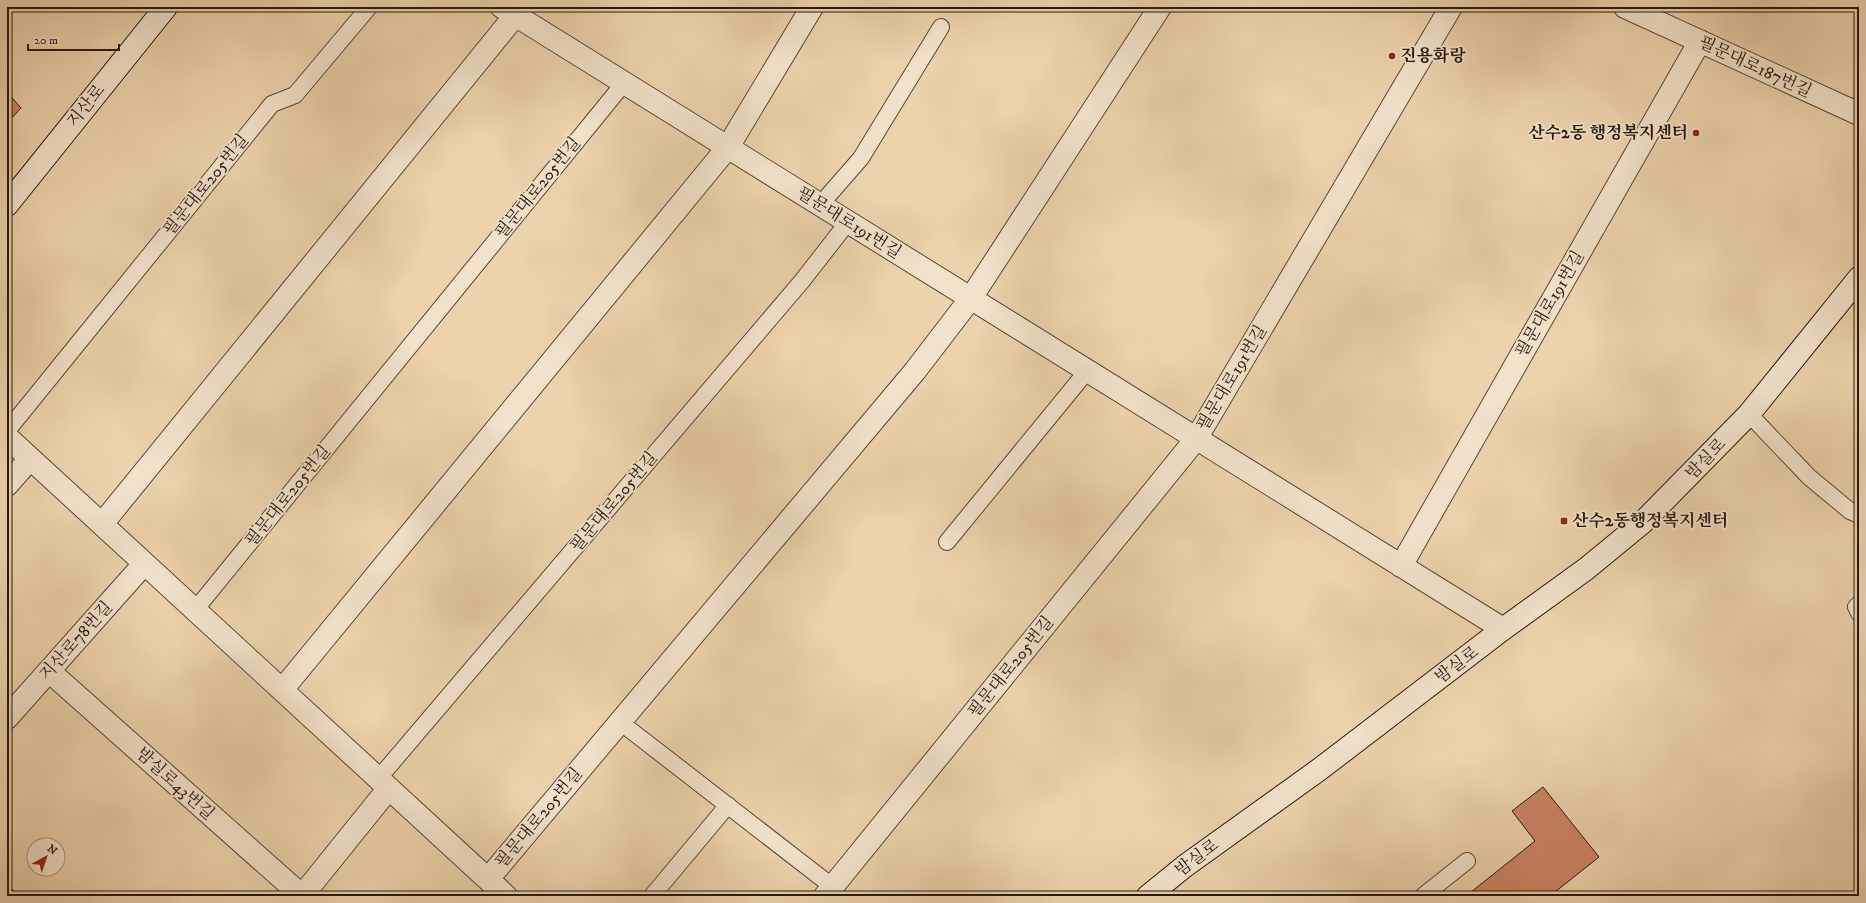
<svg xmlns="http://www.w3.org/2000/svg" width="1866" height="903" viewBox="0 0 1866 903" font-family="'IM FELL DW Pica','Noto Serif KR',serif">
	<rect width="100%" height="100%" fill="#ecd2ad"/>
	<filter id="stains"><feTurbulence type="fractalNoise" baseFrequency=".005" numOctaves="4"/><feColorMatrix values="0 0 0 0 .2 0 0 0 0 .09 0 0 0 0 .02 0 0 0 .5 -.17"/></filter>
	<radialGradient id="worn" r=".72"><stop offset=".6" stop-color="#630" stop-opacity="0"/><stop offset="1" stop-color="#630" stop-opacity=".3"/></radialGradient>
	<!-- building -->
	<path fill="#cc8365" stroke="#28180e" d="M 7,92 L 21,108 L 7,123 Z
		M 1543,787 L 1599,857 L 1550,896 L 1466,896 L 1535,841 L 1512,811 Z
		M 7,885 L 20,896 L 7,896 Z"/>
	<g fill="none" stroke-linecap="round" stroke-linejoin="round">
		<defs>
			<path id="lane" d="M 820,205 L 861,158 L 941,27
				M 1749,414 L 1809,477 L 1850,511 L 1859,515
				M 7,431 L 272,104 L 295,95 L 369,7
				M 947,542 L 1087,371
				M 1859,604 L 1856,607 L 1859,613
				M 195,610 L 624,83
				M 620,722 L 833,887
				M 378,779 L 802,281 L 848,222
				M 652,896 L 728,805
				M 1423,896 L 1467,861"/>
			<path id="street" d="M 502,7 L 1503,629
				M 1625,7 L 1859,114
				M 7,437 L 506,896
				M 7,485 L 30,459
				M 102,524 L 522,7
				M 1401,566 L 1700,41
				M 49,671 L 302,896
				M 282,690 L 728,147 L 812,7
				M 7,718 L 144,564
				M 488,879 L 915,371 L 971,298 L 1160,7
				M 302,896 L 389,788
				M 825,896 L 1196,439 L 1451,7"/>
			<path id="secondary" d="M 7,205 L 166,7
				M 1148,896 L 1185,866 L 1320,769 L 1503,629 L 1586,569 L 1642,523 L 1749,414 L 1859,278"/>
		</defs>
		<!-- lane casing -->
		<use href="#lane" stroke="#594636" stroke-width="18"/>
		<!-- street casing -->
		<use href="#street" stroke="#594636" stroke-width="24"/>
		<!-- secondary casing -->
		<use href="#secondary" stroke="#28180e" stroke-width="24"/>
		<!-- lane -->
		<use href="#lane" stroke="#f3e2ca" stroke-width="16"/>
		<!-- street -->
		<use href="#street" stroke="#f3e2ca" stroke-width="22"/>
		<!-- secondary -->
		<use href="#secondary" stroke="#f3e2ca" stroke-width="22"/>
	</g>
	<!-- markers -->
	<g fill="#8f2418" stroke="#f3e2ca" stroke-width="1.5">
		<circle cx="1392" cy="56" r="4"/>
		<circle cx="1696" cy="133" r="4"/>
		<rect x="1560" y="517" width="8" height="8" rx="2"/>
	</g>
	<g text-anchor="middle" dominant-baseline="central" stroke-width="3.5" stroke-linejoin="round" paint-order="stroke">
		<!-- poi labels -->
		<g font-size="17" font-weight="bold" fill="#28180e" stroke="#f3e2ca" text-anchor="start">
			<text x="1400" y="56">진용화랑</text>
			<text x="1688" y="133" text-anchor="end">산수2동 행정복지센터</text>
			<text x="1572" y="521">산수2동행정복지센터</text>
		</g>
		<!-- street labels -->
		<g font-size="17" fill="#28180e" stroke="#f3e2ca">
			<text transform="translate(1755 67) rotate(25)">필문대로187번길</text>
			<text transform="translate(86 106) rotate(-51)">지산로</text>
			<text transform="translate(206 185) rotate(-51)">필문대로205번길</text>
			<text transform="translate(538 188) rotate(-51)">필문대로205번길</text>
			<text transform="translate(849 223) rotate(32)">필문대로191번길</text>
			<text transform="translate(1550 304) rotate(-60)">필문대로191번길</text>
			<text transform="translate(1232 378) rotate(-59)">필문대로191번길</text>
			<text transform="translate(1706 459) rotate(-46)">밤실로</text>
			<text transform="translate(288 496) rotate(-51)">필문대로205번길</text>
			<text transform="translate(614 502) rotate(-50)">필문대로205번길</text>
			<text transform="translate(76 641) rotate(-48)">지산로78번길</text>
			<text transform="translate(1457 665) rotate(-37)">밤실로</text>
			<text transform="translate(1011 667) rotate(-51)">필문대로205번길</text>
			<text transform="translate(175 784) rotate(42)">밤실로43번길</text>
			<text transform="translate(539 818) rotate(-50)">필문대로205번길</text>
			<text transform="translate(1197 858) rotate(-37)">밤실로</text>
		</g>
	</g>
	<!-- margin -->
	<rect width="1866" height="903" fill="none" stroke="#ecd2ad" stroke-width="24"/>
	<rect x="8" y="8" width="1850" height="887" fill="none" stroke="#28180e" stroke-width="2"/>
	<rect x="12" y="12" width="1842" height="879" fill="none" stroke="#28180e"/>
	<!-- north arrow -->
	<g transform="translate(46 857) rotate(40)"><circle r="19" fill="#f3e2ca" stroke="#a2917f"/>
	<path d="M0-3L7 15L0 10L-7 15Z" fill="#8f2418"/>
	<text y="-6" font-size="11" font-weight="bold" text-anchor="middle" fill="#28180e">N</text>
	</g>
	<!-- scale -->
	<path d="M28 44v6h91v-6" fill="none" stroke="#28180e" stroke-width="2"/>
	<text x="34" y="44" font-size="12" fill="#28180e" stroke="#f3e2ca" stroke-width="3" paint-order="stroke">20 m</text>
	<rect width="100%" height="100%" filter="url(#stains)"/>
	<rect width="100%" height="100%" fill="url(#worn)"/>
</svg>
